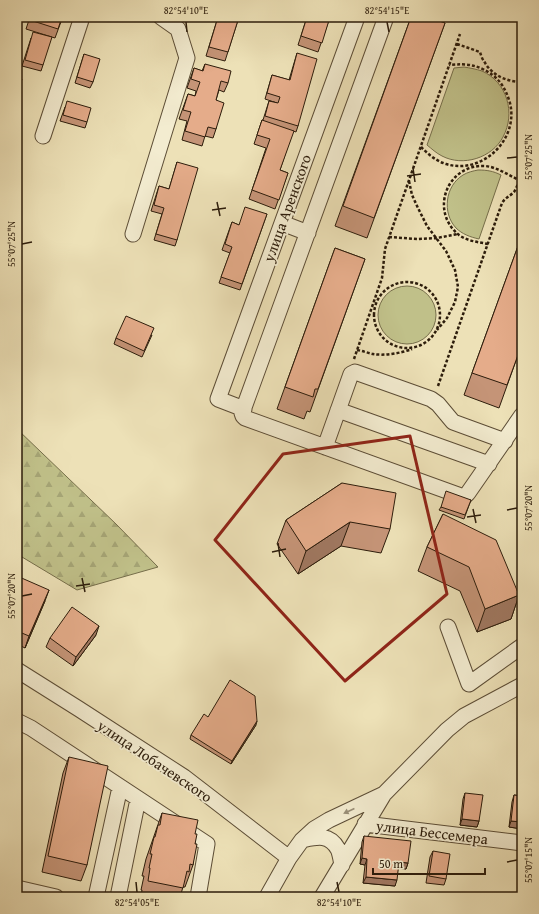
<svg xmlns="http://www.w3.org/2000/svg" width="539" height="914" viewBox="0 0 539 914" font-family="'Gentium Book Plus',serif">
	<defs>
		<pattern id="forest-firs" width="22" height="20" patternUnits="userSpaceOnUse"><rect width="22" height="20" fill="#c0c089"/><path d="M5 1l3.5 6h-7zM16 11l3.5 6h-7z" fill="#a5a475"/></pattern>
	</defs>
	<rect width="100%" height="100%" fill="#ede1b7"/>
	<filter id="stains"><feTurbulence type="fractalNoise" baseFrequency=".005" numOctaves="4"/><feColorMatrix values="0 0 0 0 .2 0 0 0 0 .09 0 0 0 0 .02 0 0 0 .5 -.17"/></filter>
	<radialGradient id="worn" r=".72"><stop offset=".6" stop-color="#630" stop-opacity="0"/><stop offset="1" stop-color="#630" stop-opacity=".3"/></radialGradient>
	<!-- green -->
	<path fill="#c0c089" stroke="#766e4a" d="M 464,67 C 470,68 476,69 482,71 C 507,82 516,113 503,137 C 492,158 463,167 442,156 C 436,153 432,149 427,145 L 454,68 Z
		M 478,170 C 487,170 493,171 501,175 L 479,239 C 470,237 462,234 456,228 C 442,213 445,186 463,175 C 468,172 473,171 478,170 Z
		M378 315a29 29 0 1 1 58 0a29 29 0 1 1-58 0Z"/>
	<!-- forest -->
	<path fill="url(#forest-firs)" stroke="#766e4a" d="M 17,429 L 116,524 L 158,567 L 77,590 L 17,554 Z"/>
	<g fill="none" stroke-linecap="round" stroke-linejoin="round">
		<defs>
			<path id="minor" d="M 386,17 L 242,413 L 243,416 L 245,418 L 461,496 L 465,496 L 468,493 L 522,415
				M 43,136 L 82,17
				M 282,223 L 308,233
				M 133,234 L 187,58 L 178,29 L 161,17
				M 244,409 L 218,399 L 357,17
				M 338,410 L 489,464
				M 325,447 L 351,374 L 355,372 L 431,399 L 438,404 L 453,422 L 505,441
				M 448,627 L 469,684 L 522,646
				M 17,670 L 79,709 L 184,777 L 289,858
				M 17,721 L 31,728 L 207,844 L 198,897
				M 365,824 L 522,843
				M 302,840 C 316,837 329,833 338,849 C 340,853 341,860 342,865
				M 17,888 L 56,897
				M 96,897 L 120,787
				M 118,897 L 138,799
				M 267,897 L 289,858 L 302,840 L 314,829 L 329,820 L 384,794
				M 322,897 L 384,794 L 447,730 L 464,716 L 522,685"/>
		</defs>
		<!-- minor casing -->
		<use href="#minor" stroke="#5c4d36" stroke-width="17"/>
		<!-- path -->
		<path stroke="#2c1c0b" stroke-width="2.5" stroke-dasharray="3 2" stroke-linecap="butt" d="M 457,44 L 480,52 C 481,55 482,59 484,61 C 491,75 507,82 522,82
			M 421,147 C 428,154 436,161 446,164 C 482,175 519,140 510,103 C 507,93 503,84 495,77 C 480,65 468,63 449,65
			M 409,181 L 412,195 L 418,208 L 427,226 L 446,251 L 455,270 L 458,287 L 455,302 L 447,318 L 437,330
			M 389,237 L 417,239 L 437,238 L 458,234
			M 488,244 C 478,242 467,241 459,235 C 429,211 447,164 485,166 C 497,167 508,175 519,180
			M374 315a33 33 0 1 1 66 0a33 33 0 1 1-66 0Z
			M 357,350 C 363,351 368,353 373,354 C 384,356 402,353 412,349
			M 354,359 L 382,278 L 385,249 L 460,34
			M 438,386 L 502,203 C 505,198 510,196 514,192 C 518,186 520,177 522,170"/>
		<!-- minor -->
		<use href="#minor" stroke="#f3ecd0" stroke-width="15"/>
	</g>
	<!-- wall -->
	<path fill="#c59477" stroke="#2c1c0b" d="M 30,17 L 66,17 L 65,20 L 62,19 L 55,38 L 26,29 Z
		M 218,17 L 239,17 L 225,61 L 206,56 Z
		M 307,17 L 330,17 L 318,52 L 298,45 Z
		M 411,17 L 445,23 L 367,238 L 335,226 Z
		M 31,38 L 43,65 L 41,71 L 22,66 Z
		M 297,53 L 298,126 L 296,132 L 293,131 L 280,170 L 288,173 L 275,209 L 249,199 L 266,148 L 254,144 L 262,120 L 263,120 L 269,101 L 277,103 L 265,99 L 272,75 L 289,80 Z
		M 84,54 L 93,82 L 90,88 L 75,83 Z
		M 205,64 L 228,83 L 224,92 L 219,90 L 216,100 L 216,129 L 213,138 L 205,136 L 202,146 L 182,140 L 187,121 L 179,119 L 188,94 L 195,96 L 196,91 L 187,88 L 194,68 L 202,71 Z
		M 65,107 L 87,122 L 85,128 L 60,121 Z
		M 177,162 L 177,240 L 175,246 L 154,240 L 162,214 L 151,211 L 159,186 L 169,189 Z
		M 267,214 L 240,290 L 219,283 L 230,253 L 222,250 L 232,222 L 239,225 Z
		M 522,235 L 522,344 L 499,408 L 464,395 Z
		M 335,248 L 365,259 L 310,412 L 307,411 L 304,419 L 277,409 Z
		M 152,335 L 142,357 L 114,344 L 116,338 Z
		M 342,483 L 390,529 L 381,553 L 341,546 L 298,574 L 277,544 L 286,520 Z
		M 471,500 L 464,519 L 439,510 L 441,507 Z
		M 443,514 L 519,595 L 511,619 L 477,632 L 460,591 L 418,571 L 427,547 Z
		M 17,576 L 45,601 L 25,648 L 17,644 Z
		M 96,635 L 73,666 L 46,647 L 50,638 Z
		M 208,717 L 256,725 L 231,764 L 190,739 L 191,735 Z
		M 69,757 L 87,865 L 81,881 L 42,872 L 63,773 Z
		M 465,793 L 479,821 L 477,827 L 460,825 L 463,799 Z
		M 514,795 L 522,796 L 522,829 L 509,827 L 512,802 Z
		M 162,813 L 195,834 L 195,844 L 193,865 L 185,887 L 183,887 L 180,897 L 141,897 L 142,890 L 141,890 L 144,876 L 142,876 L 146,859 Z
		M 364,836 L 408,863 L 406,869 L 398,868 L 395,886 L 363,883 L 365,865 L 360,864 L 362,842 Z
		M 433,851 L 446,879 L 444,885 L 426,883 L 430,857 Z"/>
	<!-- shaded-wall -->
	<path fill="#a07861" stroke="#2c1c0b" d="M 350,522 L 341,546 L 298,574 L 306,551 Z
		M 49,590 L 45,601 L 25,648 L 29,636 Z
		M 519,595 L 511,619 L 477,632 L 485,609 Z
		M 99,626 L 96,635 L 73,666 L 76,657 Z
		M 257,721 L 256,725 L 231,764 L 232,761 Z
		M 462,819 L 479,821 L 477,827 L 460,825 Z
		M 511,821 L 522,822 L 522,829 L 509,827 Z
		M 362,858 L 367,859 L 365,865 L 360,864 Z
		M 399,862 L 408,863 L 406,869 L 396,868 Z
		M 366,877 L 397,880 L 395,886 L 363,883 Z"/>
	<!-- building -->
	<path fill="#e5ac8a" stroke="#2c1c0b" d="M 31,17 L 62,17 L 58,29 L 30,20 Z
		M 218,17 L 239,17 L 228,52 L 209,47 Z
		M 307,17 L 330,17 L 322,43 L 301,36 Z
		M 411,17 L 427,17 L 445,23 L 374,218 L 343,206 Z
		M 33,32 L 52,37 L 43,65 L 25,60 Z
		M 297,53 L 317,59 L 298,126 L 265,116 L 269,101 L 278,103 L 280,97 L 267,93 L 272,75 L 290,80 Z
		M 84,54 L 100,59 L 93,82 L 77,77 Z
		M 205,64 L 231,71 L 228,83 L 221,81 L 216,100 L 224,103 L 216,129 L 208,127 L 205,137 L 185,131 L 191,112 L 183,110 L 188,94 L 195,96 L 200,82 L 191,79 L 194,68 L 203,71 Z
		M 17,77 L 22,79 L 17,96 Z
		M 67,101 L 91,108 L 87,122 L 63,115 Z
		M 262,120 L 294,131 L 280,170 L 288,173 L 279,200 L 252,190 L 270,139 L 257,135 Z
		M 177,162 L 198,168 L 177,240 L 156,234 L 164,208 L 154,205 L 159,186 L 169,189 Z
		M 245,207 L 267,214 L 242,284 L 221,277 L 232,247 L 225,244 L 232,222 L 239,225 Z
		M 522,235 L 522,344 L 507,385 L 472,373 Z
		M 335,248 L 365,259 L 318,389 L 315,389 L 313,397 L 285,387 Z
		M 126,316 L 154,328 L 144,351 L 116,338 Z
		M 342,483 L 396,493 L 390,529 L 350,522 L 306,551 L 286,520 Z
		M 446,491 L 471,500 L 465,515 L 441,507 Z
		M 443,514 L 496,540 L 519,595 L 485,609 L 469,567 L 427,547 Z
		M 17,576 L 49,590 L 29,636 L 17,631 Z
		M 72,607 L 99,626 L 76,657 L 50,638 Z
		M 230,680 L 255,696 L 257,721 L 232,761 L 191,735 L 204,714 L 208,717 Z
		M 69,757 L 108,766 L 87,865 L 48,856 Z
		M 465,793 L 483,795 L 479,821 L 462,819 Z
		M 514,795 L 522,796 L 522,822 L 511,821 Z
		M 162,813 L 198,820 L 195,834 L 197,834 L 195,844 L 197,844 L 193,865 L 190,864 L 189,872 L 187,871 L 183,888 L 148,881 L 150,868 L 149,868 L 152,854 L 150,854 L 154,837 L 155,837 L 158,825 L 160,825 Z
		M 364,836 L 411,841 L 408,863 L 399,862 L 397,880 L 366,877 L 367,859 L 362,858 Z
		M 433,851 L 450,854 L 446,879 L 429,876 Z"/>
	<!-- one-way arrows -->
	<defs><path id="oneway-solid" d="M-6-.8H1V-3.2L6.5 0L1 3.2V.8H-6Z"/></defs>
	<use fill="#998e77" href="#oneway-solid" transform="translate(349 811) rotate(155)"/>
	<!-- marked area -->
	<path fill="none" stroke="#8f2418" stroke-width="3" stroke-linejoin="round" d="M 410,436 L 447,594 L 345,681 L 215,540 L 283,454 Z"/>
	<!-- ticks -->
	<path fill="none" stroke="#2c1c0b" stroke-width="1.5" d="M 186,22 L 187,32M 387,22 L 389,32M 507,158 L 517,157M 413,168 L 415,182M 407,176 L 421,174M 217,202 L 220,216M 212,210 L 226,208M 22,244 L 32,242M 473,509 L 476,523M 507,510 L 517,508M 467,517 L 481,515M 278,543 L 280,557M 272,552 L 286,549M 82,578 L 85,592M 76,586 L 90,584M 22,596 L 32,594M 507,862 L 517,860M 136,882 L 137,892M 337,882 L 339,892"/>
	<g text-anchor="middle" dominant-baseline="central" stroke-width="3.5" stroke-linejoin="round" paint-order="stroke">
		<!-- street labels -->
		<g font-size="15" fill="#2c1c0b" stroke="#f3ecd0">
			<text transform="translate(287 208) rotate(-70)">улица Аренского</text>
			<text transform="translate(155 761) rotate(34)">улица Лобачевского</text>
			<text transform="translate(432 832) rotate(7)">улица Бессемера</text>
		</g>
	</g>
	<!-- margin -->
	<rect width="539" height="914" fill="none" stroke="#ede1b7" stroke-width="44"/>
	<!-- scale -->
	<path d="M373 868v6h112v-6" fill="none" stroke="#2c1c0b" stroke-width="2"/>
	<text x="379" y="868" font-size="12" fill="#2c1c0b" stroke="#f3ecd0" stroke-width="3" paint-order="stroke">50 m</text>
	<rect x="22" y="22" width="495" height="870" fill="none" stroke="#2c1c0b" stroke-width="1.5"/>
	<g font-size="10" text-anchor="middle" fill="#2c1c0b">
		<text x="186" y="14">82°54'10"E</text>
		<text x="387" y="14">82°54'15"E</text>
		<text transform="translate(528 157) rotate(-90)" y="4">55°07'25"N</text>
		<text transform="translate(11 244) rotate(-90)" y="4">55°07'25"N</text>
		<text transform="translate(528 508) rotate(-90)" y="4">55°07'20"N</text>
		<text transform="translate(11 596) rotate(-90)" y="4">55°07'20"N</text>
		<text transform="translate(528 860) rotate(-90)" y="4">55°07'15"N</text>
		<text x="137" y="906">82°54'05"E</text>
		<text x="339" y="906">82°54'10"E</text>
	</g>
	<rect width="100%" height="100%" filter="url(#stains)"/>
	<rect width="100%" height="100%" fill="url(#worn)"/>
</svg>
